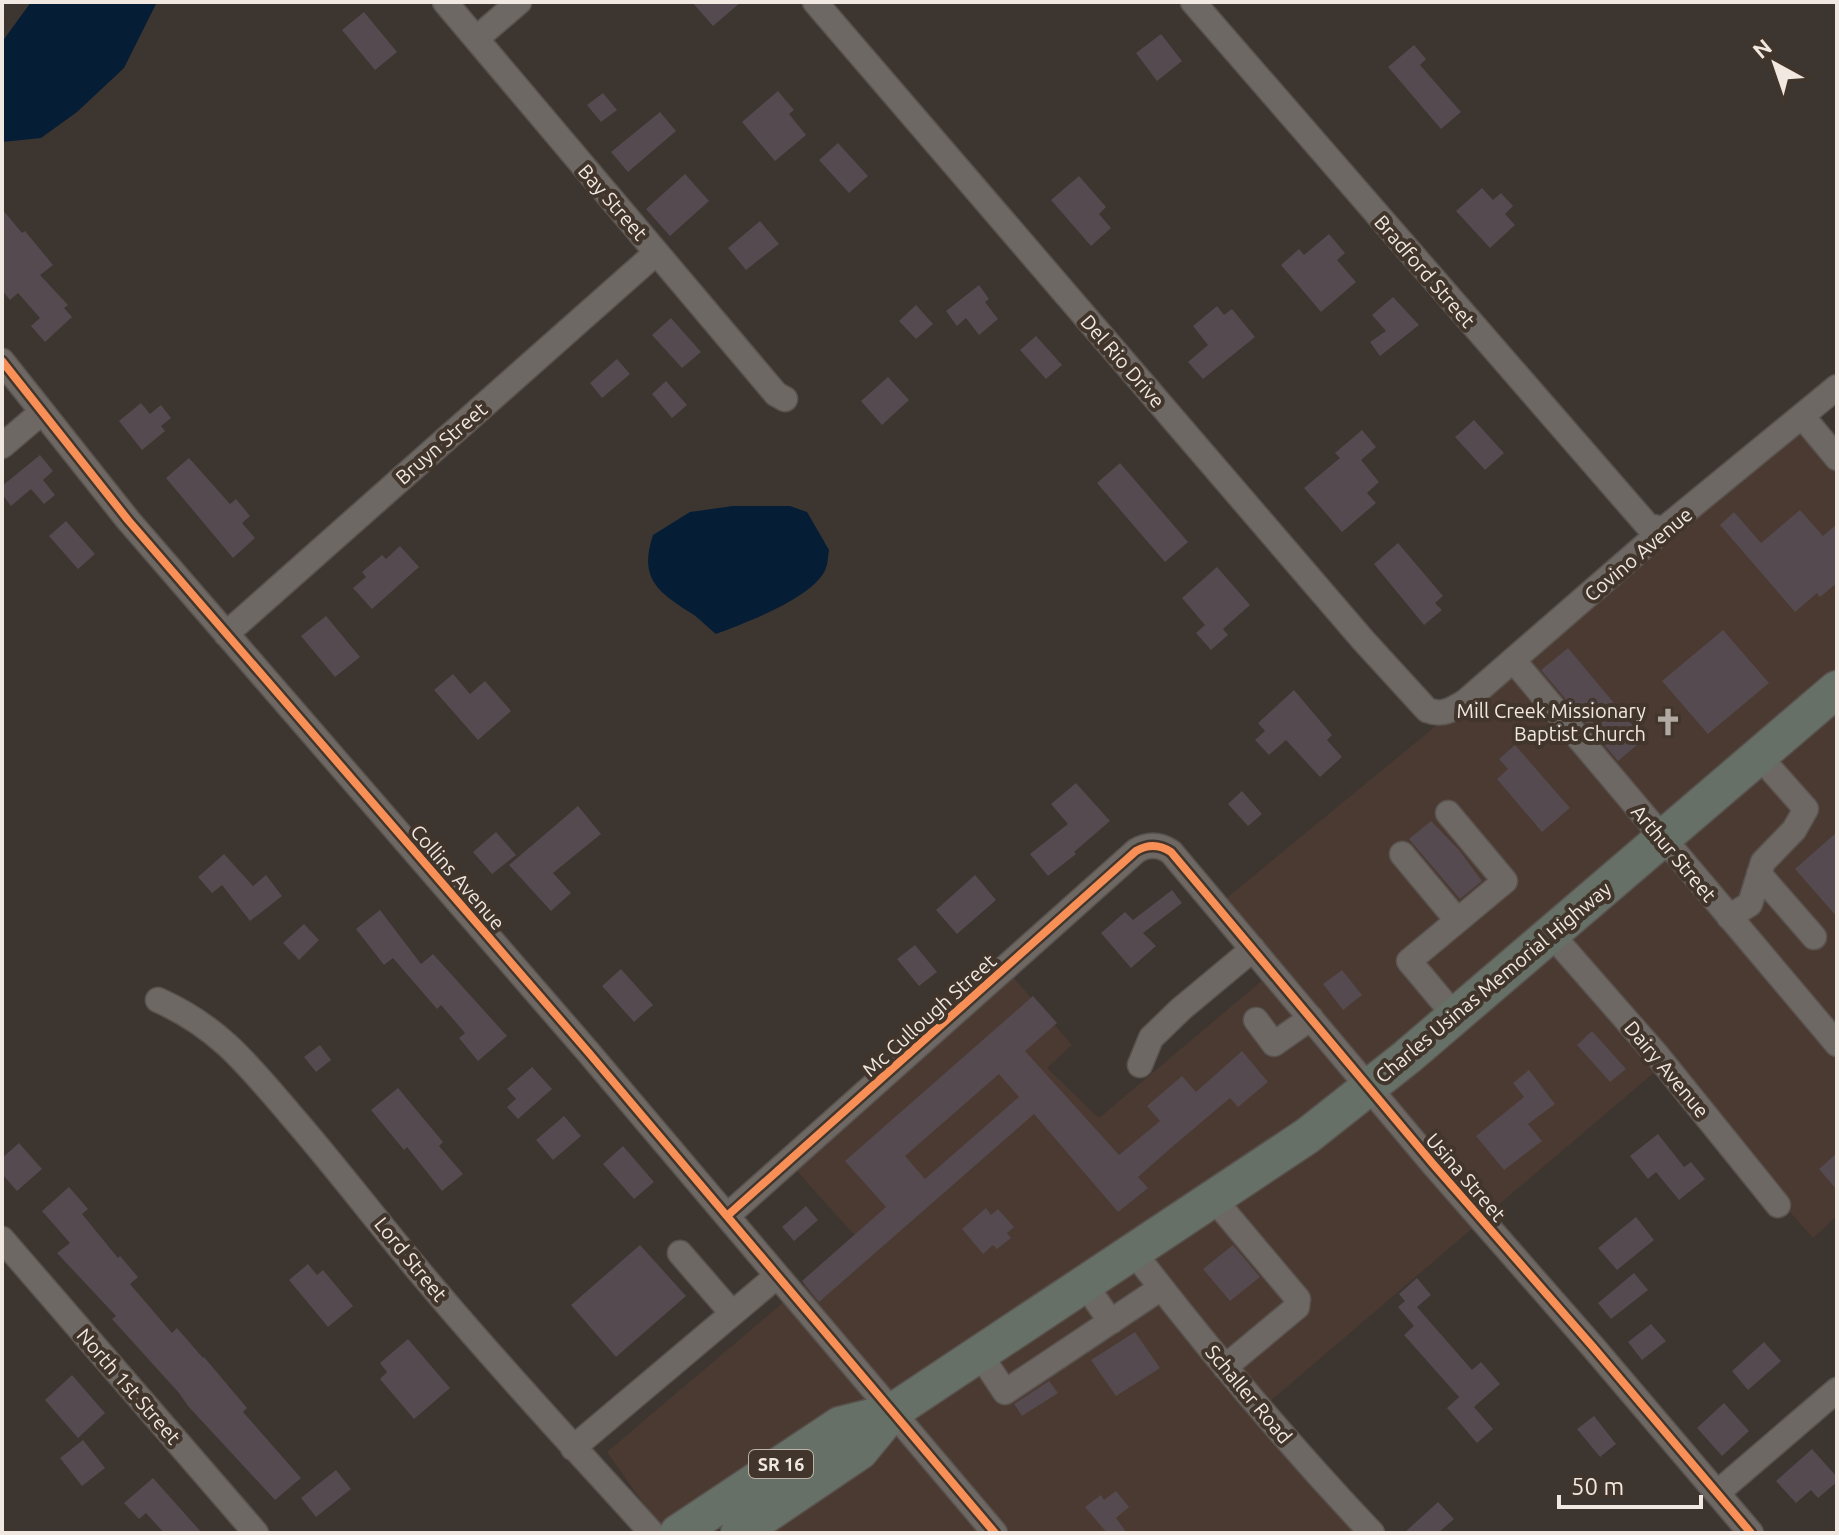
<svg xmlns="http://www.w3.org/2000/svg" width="1839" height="1535" viewBox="0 0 1839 1535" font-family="Ubuntu,sans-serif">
	<rect width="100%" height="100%" fill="#3d3630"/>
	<!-- commercial -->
	<path fill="#4b3a31" d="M 1802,431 L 1837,474 L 1837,674 L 1663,825 L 1528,662 L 1670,539 L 1676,538 L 1676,536 Z
		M 1513,675 L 1648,837 L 1370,1073 L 1223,901 L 1437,725 L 1443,727 L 1444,724 L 1451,723 L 1472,710 Z
		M 1837,704 L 1837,1029 L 1677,842 Z
		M 1662,854 L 1837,1058 L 1837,1216 L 1813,1238 L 1789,1211 L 1792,1208 L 1665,1049 L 1566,937 Z
		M 1552,949 L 1657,1070 L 1489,1213 L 1384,1089 Z
		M 1013,977 L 1072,1045 L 1047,1068 L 1099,1118 L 1265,978 L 1355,1084 L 893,1398 L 800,1289 L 857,1238 L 796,1170 Z
		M 1369,1101 L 1475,1226 L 1268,1403 L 1147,1254 Z
		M 1131,1264 L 1359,1533 L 1007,1533 L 907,1415 Z
		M 785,1301 L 874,1405 L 662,1530 L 607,1452 Z
		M 893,1428 L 982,1533 L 759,1533 Z"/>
	<!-- water -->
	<path fill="#051d35" d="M 31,2 L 157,2 L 124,68 L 77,112 L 41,138 L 2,142 L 2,42 Z
		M 733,506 L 790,506 L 807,512 L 829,550 C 828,555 828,563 826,568 C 816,597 743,624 716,634 C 707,627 699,618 691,613 C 656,591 639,577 653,535 L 690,512 Z"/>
	<!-- building -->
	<path fill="#544a4f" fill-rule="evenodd" d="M 692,2 L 741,2 L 713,26 Z
		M 364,12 L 397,52 L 375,70 L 342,30 Z
		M 1161,34 L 1182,61 L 1157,81 L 1136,53 Z
		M 1414,45 L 1426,59 L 1420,65 L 1461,112 L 1441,129 L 1388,67 Z
		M 778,91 L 794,110 L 789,114 L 806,135 L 775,161 L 742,122 Z
		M 603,93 L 617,110 L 601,122 L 587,105 Z
		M 660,112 L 676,131 L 628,172 L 611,152 Z
		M 838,143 L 868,176 L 849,193 L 819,160 Z
		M 685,174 L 709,201 L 670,236 L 646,209 Z
		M 1079,176 L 1106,207 L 1099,214 L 1111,228 L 1091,246 L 1051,200 Z
		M 1482,188 L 1493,200 L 1501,193 L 1513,206 L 1505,214 L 1515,225 L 1490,248 L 1456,211 Z
		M 2,209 L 22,233 L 25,231 L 53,265 L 40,275 L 68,305 L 64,308 L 72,317 L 45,342 L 31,326 L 40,318 L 18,293 L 10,300 L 2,290 Z
		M 760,221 L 779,244 L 746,270 L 728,248 Z
		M 1329,234 L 1345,253 L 1337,260 L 1356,282 L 1321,312 L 1281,265 L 1299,249 L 1304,255 Z
		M 979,285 L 989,299 L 985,302 L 998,319 L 979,335 L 966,318 L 957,326 L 946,311 Z
		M 1393,297 L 1419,325 L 1380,356 L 1370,342 L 1386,331 L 1372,315 Z
		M 916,305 L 933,324 L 916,339 L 899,321 Z
		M 1217,306 L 1224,315 L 1232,309 L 1255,337 L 1203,379 L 1188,362 L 1208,345 L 1193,326 Z
		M 671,318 L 701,352 L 682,368 L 652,335 Z
		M 1036,336 L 1062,365 L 1046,379 L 1020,350 Z
		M 617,359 L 630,374 L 602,398 L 590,383 Z
		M 888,377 L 909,400 L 882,425 L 861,401 Z
		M 666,381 L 687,405 L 672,418 L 652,394 Z
		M 141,403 L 150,414 L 161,405 L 171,418 L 161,426 L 165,431 L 142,450 L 119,421 Z
		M 1474,420 L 1504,453 L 1485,470 L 1455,437 Z
		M 1362,430 L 1376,447 L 1361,460 L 1379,482 L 1367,493 L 1376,503 L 1342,532 L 1304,488 L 1340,458 L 1335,453 Z
		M 40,455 L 53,471 L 43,480 L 55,495 L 44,504 L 31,489 L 11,506 L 2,494 L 2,486 Z
		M 189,458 L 230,504 L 236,499 L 250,516 L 242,523 L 255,538 L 233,558 L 166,478 Z
		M 1120,463 L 1188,542 L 1165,562 L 1097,483 Z
		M 1800,510 L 1823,536 L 1837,524 L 1837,583 L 1820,597 L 1817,593 L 1795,612 L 1720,525 L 1734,512 L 1761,543 Z
		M 66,521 L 95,554 L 78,569 L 49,536 Z
		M 1398,543 L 1443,596 L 1435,603 L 1442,610 L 1424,625 L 1374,564 Z
		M 400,546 L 419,567 L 372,609 L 353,588 L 366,577 L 362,572 L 382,555 L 386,559 Z
		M 1217,567 L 1250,605 L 1223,629 L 1228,635 L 1211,650 L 1196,633 L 1205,625 L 1182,598 Z
		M 326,616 L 360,657 L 335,677 L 301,636 Z
		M 1723,630 L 1769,683 L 1708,734 L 1662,681 Z
		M 1568,648 L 1644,739 L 1618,761 L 1541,670 Z
		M 453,674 L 470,694 L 485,681 L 511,711 L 478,740 L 434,690 Z
		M 1294,690 L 1332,735 L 1327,740 L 1342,757 L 1320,777 L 1286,740 L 1269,755 L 1255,740 L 1265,731 L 1258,723 Z
		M 1515,745 L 1570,808 L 1542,832 L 1497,779 L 1508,769 L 1499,759 Z
		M 1076,783 L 1110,821 L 1074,852 L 1076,854 L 1048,876 L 1030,854 L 1068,824 L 1051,804 Z
		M 1242,791 L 1262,814 L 1248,826 L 1228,804 Z
		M 578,806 L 601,834 L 553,873 L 571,893 L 551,911 L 509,865 Z
		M 1431,821 L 1459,850 L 1482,881 L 1460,899 L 1409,839 Z
		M 496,832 L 516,855 L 492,874 L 473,852 Z
		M 1837,832 L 1837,917 L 1795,869 Z
		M 224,854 L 253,886 L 266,875 L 282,896 L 250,921 L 222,885 L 212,893 L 198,877 Z
		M 975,875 L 996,900 L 957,934 L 936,910 Z
		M 1172,890 L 1182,903 L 1143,933 L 1156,946 L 1131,968 L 1101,933 L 1125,912 L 1133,920 Z
		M 380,910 L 421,964 L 433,954 L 507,1036 L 478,1061 L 459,1038 L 465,1033 L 441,1005 L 437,1009 L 393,958 L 384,965 L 356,929 Z
		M 304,924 L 319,940 L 299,960 L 283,943 Z
		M 915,945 L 937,972 L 919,986 L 897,959 Z
		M 621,969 L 653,1005 L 634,1022 L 602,986 Z
		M 1342,970 L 1362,995 L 1343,1010 L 1323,984 Z
		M 1033,996 L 1057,1023 L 1025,1051 L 1119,1155 L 1160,1121 L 1147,1106 L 1182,1076 L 1196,1092 L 1242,1051 L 1268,1082 L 1238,1107 L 1230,1098 L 1172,1147 L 1138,1177 L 1148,1188 L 1118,1212 L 1034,1114 L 819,1302 L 802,1281 L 886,1207 L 845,1161 ZM 999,1074 L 1019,1097 L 925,1179 L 905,1156 Z
		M 1592,1031 L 1626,1069 L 1610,1082 L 1577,1045 Z
		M 320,1045 L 331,1060 L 316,1072 L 304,1057 Z
		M 532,1067 L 552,1089 L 518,1119 L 507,1107 L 516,1099 L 507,1089 Z
		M 1529,1070 L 1555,1104 L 1528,1124 L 1542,1141 L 1504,1170 L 1476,1136 L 1524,1097 L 1513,1083 Z
		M 398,1088 L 443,1142 L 439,1146 L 463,1174 L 442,1191 L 407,1147 L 404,1150 L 371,1110 Z
		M 564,1116 L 581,1136 L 553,1160 L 536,1140 Z
		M 1658,1134 L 1684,1167 L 1691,1162 L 1705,1179 L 1679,1200 L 1656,1172 L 1648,1179 L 1630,1156 Z
		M 19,1143 L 42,1169 L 17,1191 L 2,1174 L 2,1158 Z
		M 623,1146 L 654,1182 L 634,1199 L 603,1164 Z
		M 1837,1153 L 1837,1190 L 1819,1169 Z
		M 69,1187 L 88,1209 L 82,1214 L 118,1258 L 120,1256 L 138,1277 L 130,1284 L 172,1333 L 177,1328 L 203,1358 L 204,1357 L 247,1408 L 243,1412 L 301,1478 L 275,1500 L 188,1406 L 179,1393 L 112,1319 L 116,1316 L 57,1253 L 70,1243 L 42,1211 Z
		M 806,1206 L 818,1220 L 794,1241 L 782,1227 Z
		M 986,1208 L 991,1215 L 998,1209 L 1014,1227 L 1007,1233 L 1011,1238 L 997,1249 L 993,1245 L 983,1254 L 962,1229 Z
		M 1636,1217 L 1654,1240 L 1617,1270 L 1598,1248 Z
		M 640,1245 L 686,1296 L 616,1357 L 571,1305 Z
		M 1233,1245 L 1260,1277 L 1230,1301 L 1203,1269 Z
		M 308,1264 L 317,1275 L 323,1270 L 353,1306 L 328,1327 L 289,1280 Z
		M 1634,1273 L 1648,1290 L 1611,1319 L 1598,1303 Z
		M 1417,1278 L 1431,1295 L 1417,1307 L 1472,1370 L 1481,1362 L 1500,1384 L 1474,1407 L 1493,1429 L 1477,1443 L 1447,1408 L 1459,1397 L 1404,1335 L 1414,1326 L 1398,1307 L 1405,1301 L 1399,1294 Z
		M 1651,1324 L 1666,1341 L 1642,1360 L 1628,1342 Z
		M 1135,1332 L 1160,1368 L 1116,1396 L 1091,1360 Z
		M 408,1339 L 450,1388 L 414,1419 L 380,1379 L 387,1372 L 380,1363 Z
		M 1764,1342 L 1781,1361 L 1748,1390 L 1732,1371 Z
		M 72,1375 L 105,1413 L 78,1438 L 45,1400 Z
		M 1049,1381 L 1058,1393 L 1022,1416 L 1014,1404 Z
		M 1724,1403 L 1749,1431 L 1722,1456 L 1697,1428 Z
		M 1594,1416 L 1616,1444 L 1600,1457 L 1577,1429 Z
		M 83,1440 L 105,1468 L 82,1486 L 60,1458 Z
		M 1812,1449 L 1837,1477 L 1837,1482 L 1818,1498 L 1811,1490 L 1796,1503 L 1776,1481 Z
		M 336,1470 L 351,1489 L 316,1517 L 301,1498 Z
		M 153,1478 L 202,1533 L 164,1533 L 146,1513 L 139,1519 L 124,1503 Z
		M 1116,1491 L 1129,1507 L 1116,1518 L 1127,1533 L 1107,1533 L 1085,1507 L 1101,1495 L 1104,1500 Z
		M 1438,1502 L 1454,1519 L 1438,1533 L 1404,1533 Z"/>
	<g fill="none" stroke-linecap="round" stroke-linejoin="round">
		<defs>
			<path id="minor" d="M 445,2 L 776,394 L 785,399
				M 815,2 L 1363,640 L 1427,710 C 1443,716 1451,710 1465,702 L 1664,529 L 1837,387
				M 1193,2 L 1648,526 L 1664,529
				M 477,38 L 519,2
				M 2,361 L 128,520 L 589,1053 L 995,1533
				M 1802,416 L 1837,458
				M 2,446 L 42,412
				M 226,634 L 656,253
				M 1513,660 L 1837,1044
				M 1448,813 L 1505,881 L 1409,961 L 1455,1016
				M 1402,854 L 1457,920
				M 1759,874 L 1814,937
				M 1729,917 L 1750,904 L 1763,862 L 1794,830 L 1806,809 L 1759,756
				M 1552,935 L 1657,1055 L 1778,1205
				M 158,1000 C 219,1027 248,1065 290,1114 C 338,1169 382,1228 429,1283 C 501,1369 577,1450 652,1533
				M 1256,1020 L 1274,1044 L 1311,1018
				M 1140,1065 L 1151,1038 L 1181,1009 L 1253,949
				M 1213,1198 L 1298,1299 L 1297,1307 L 1225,1367
				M 727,1216 L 1136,851 C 1148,844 1159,844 1171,852 L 1433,1164 L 1593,1347 L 1751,1533
				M 2,1239 L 256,1533
				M 1132,1250 C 1208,1349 1287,1443 1372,1533
				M 680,1253 L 732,1313
				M 1084,1283 L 1111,1322
				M 979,1353 L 1005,1392 L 1161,1288
				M 573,1448 L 777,1276
				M 1717,1493 L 1837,1390"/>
			<path id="highway" d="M 678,1533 L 840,1425 L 892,1412
				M 739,1533 L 860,1451 L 892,1412 L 1307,1136 L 1407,1057 L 1837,689"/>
		</defs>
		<!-- minor casing -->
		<use href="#minor" stroke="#59524e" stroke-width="27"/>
		<!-- highway casing -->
		<use href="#highway" stroke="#59524e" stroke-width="39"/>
		<!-- minor -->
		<use href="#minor" stroke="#6d6863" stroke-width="24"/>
		<!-- highway -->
		<use href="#highway" stroke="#667066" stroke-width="36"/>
		<defs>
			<path id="cycleway" d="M 2,361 L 128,520 L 589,1053 L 995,1533
				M 727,1216 L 1136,851 C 1148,844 1159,844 1171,852 L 1433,1164 L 1593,1347 L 1751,1533"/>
		</defs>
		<!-- cycleway casing -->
		<use href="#cycleway" stroke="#42352b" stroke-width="13"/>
		<!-- cycleway -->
		<use href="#cycleway" stroke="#f78f57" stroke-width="8"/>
	</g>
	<!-- icons -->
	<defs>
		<symbol id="church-bare" viewBox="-9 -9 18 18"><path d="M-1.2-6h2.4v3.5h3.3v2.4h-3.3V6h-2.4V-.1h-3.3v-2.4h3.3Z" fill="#b1aaa3" stroke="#42352b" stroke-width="2.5" paint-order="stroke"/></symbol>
	</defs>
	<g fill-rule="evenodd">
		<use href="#church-bare" x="1648" y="702" width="40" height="40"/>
	</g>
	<g text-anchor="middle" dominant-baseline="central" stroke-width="8" stroke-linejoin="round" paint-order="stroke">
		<!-- shield labels -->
		<rect fill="#42352b" stroke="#bcb2aa" stroke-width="2" x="749" y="1450" width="64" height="28" rx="6"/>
		<g font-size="18" font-weight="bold" fill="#f0e8e1">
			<text x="781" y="1464">SR 16</text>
		</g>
		<!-- street labels -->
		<g font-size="20" fill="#f0e8e1" stroke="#42352b">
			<text transform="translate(613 202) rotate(49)">Bay Street</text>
			<text transform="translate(1425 271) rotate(49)">Bradford Street</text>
			<text transform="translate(1123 361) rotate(49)">Del Rio Drive</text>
			<text transform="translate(441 443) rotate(-41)">Bruyn Street</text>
			<text transform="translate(1638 554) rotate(-40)">Covino Avenue</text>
			<text transform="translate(1674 853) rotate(50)">Arthur Street</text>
			<text transform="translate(458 877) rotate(49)">Collins Avenue</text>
			<text transform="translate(1493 982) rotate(-40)">Charles Usinas Memorial Highway</text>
			<text transform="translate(929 1015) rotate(-42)">Mc Cullough Street</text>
			<text transform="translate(1667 1069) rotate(50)">Dairy Avenue</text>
			<text transform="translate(1466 1177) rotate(49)">Usina Street</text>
			<text transform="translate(411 1259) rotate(51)">Lord Street</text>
			<text transform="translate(129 1386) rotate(49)">North 1st Street</text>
			<text transform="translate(1249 1394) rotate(50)">Schaller Road</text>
		</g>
		<!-- poi labels -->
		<g font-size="20" fill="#f0e8e1" stroke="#42352b" text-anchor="end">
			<text x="1646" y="710">Mill Creek Missionary<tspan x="1646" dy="23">Baptist Church</tspan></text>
		</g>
	</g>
	<!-- border -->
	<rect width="1839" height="1535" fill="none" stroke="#f0e8e1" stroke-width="8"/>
	<!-- north arrow -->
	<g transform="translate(1775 64) rotate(320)" stroke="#42352b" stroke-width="6" paint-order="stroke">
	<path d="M0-6L14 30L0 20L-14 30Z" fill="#f0e8e1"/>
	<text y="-12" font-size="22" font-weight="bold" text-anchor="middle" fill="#f0e8e1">N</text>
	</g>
	<!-- scale -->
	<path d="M1559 1495v12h142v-12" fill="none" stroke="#f0e8e1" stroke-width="4"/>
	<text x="1571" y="1495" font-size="24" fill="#f0e8e1" stroke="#42352b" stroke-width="6" paint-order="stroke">50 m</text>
</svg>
